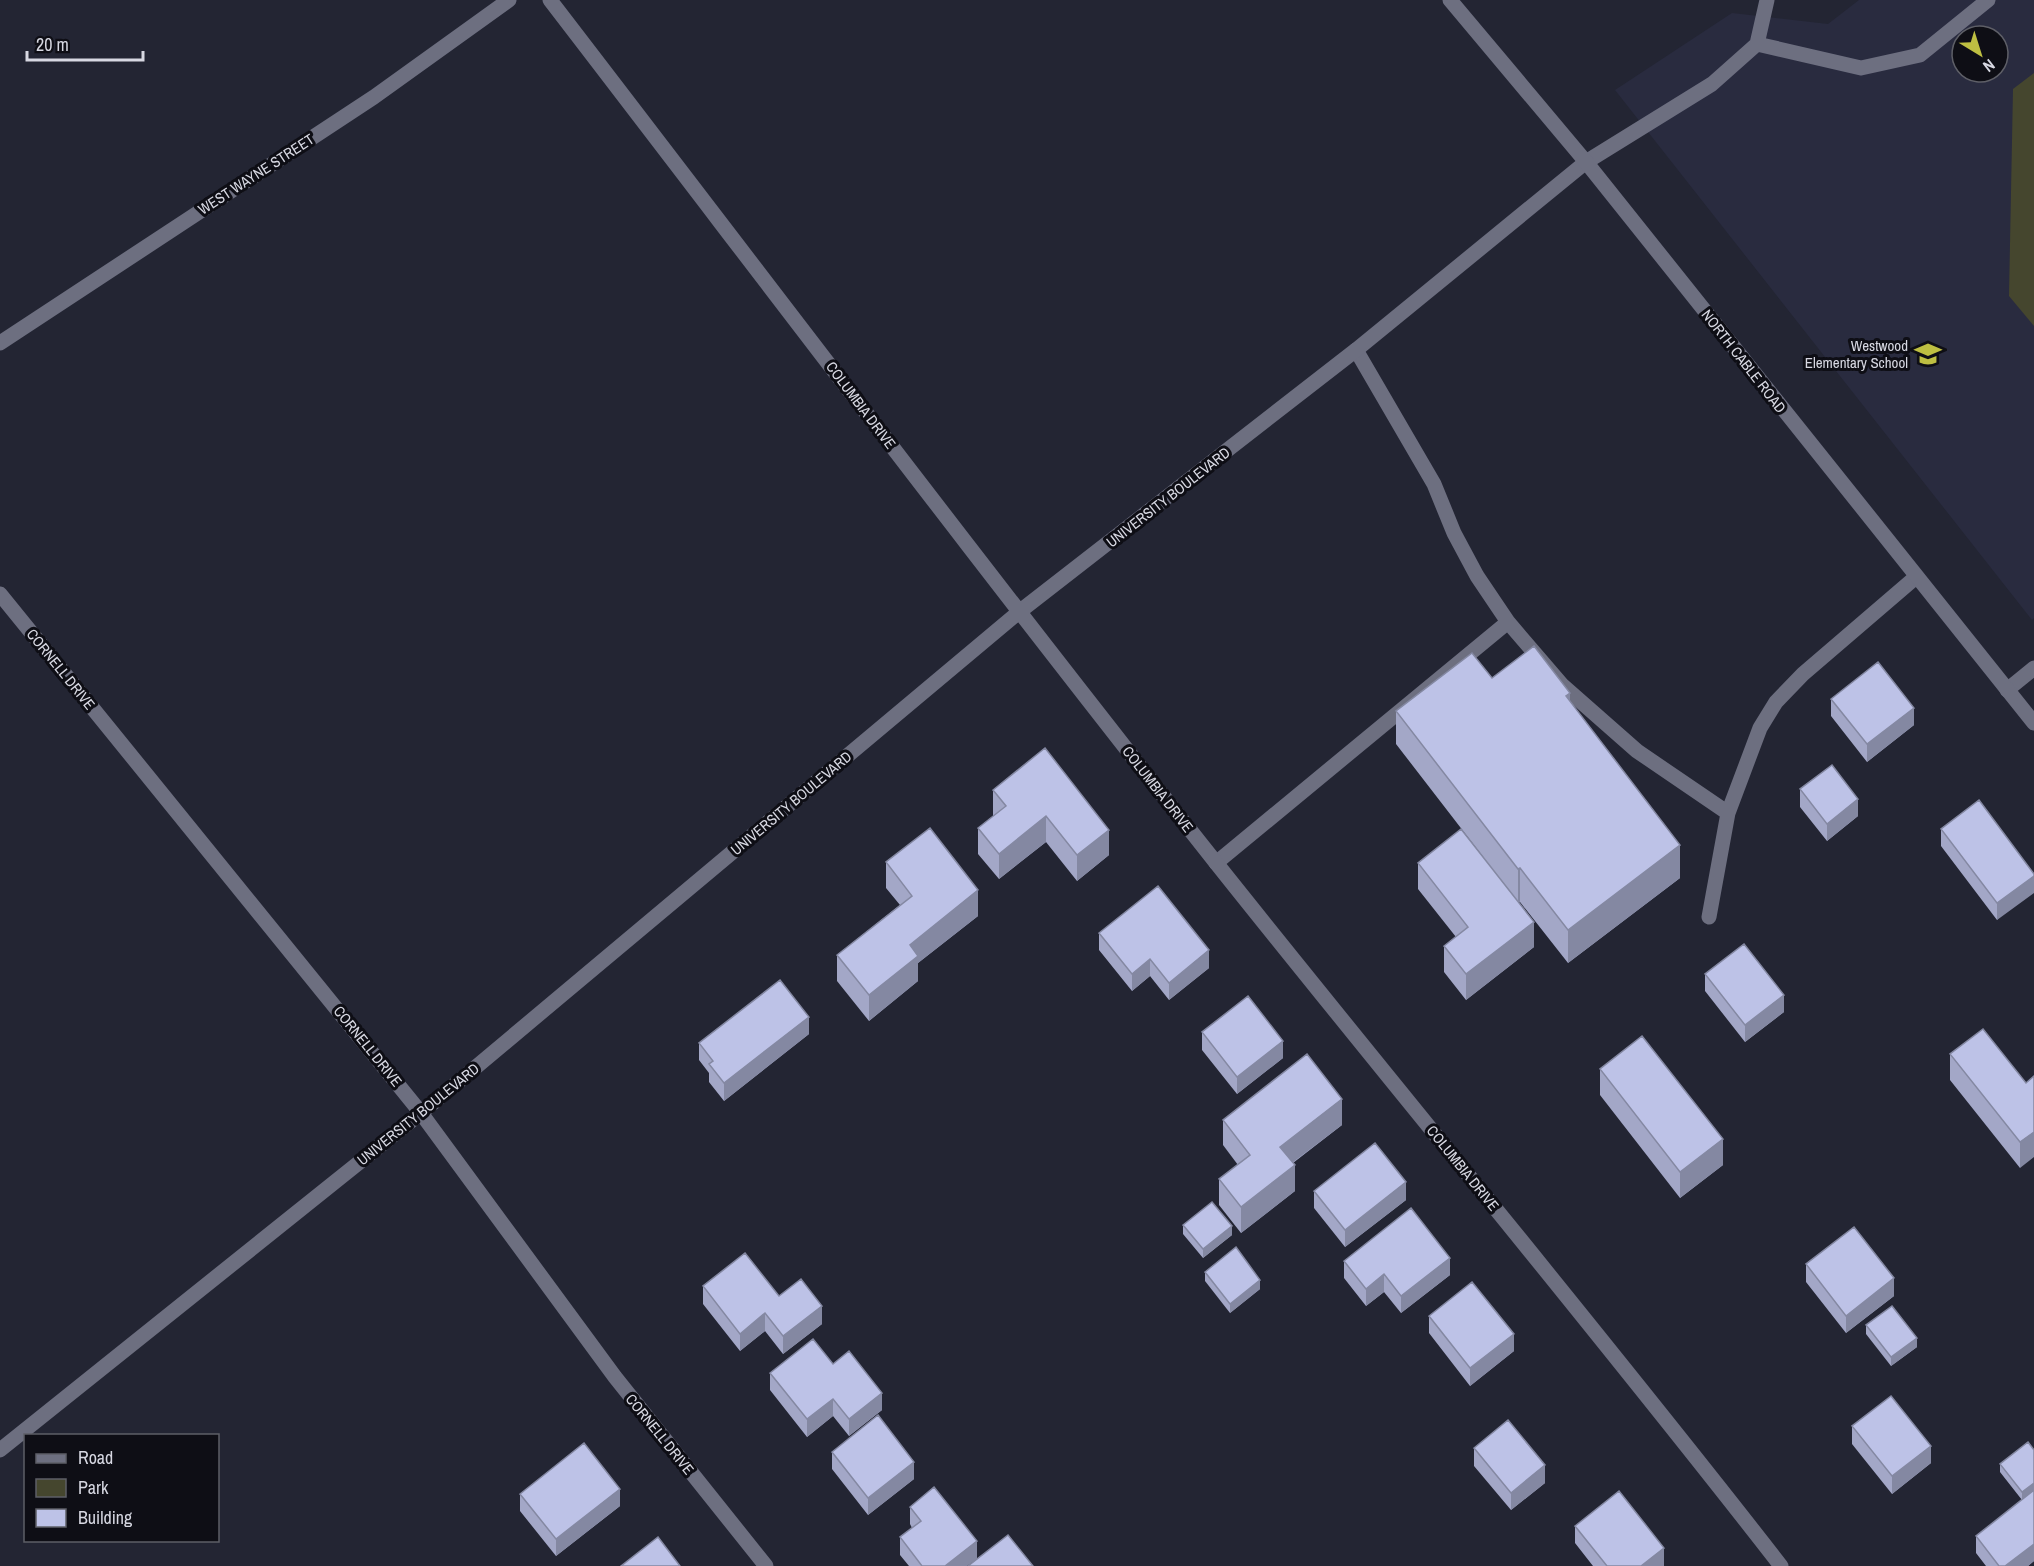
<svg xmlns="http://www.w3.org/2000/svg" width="2034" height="1566" viewBox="0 0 2034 1566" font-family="'Archivo Narrow',sans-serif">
	<rect width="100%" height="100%" fill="#232533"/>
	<!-- built -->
	<path fill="#292b3f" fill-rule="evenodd" d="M 1859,0 L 2034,0 L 2034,618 L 2032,620 L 1615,90 L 1732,13 L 1828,24 ZM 1962,36 L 1998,36 L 1998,72 L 1962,72 Z"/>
	<!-- green -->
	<path fill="#45462e" d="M 2034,73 L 2034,326 L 2009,296 L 2013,89 Z"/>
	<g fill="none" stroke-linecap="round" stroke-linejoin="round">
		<!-- service -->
		<path stroke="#6d6f80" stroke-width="15" d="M 1757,44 L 1861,68 L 1920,55 L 1988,0
			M 1586,162 L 1712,84 L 1757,44 L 1767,0
			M 1356,350 L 1434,484 L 1454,533 L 1477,576 L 1508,622 L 1562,685 L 1637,751 L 1728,813
			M 2007,690 L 2034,668
			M 1216,863 L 1508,622
			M 1709,917 L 1728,813 L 1760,728 L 1776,702 L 1803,674 L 1916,577"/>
		<!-- minor -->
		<path stroke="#6d6f80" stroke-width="15" d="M 550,0 C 772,289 991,579 1217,864 C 1404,1099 1597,1329 1781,1566
			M 0,343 L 374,97 L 509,0
			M 0,594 L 421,1113 L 615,1377 L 766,1566
			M 0,1450 L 421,1113 L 1019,612 L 1356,350 L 1586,162"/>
		<!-- tertiary -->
		<path stroke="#6d6f80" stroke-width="15" d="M 1450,0 L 1586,162 L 2034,723"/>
	</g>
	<!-- wall -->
	<path fill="#a3a7c7" d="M 1492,678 L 1570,702 L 1680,878 L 1568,963 L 1520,902 L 1518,902 L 1534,947 L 1466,1000 L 1444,972 L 1444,946 L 1456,937 L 1418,889 L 1418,863 L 1484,858 L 1396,744 L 1396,711 Z
		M 1831,699 L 1914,725 L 1867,762 L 1831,716 Z
		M 1045,748 L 1109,855 L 1077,881 L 1046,842 L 999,879 L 978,854 L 978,828 L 993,816 L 993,790 Z
		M 1800,789 L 1858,816 L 1827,841 L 1800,807 Z
		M 1941,829 L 2034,874 L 1997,920 L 1941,846 Z
		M 886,862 L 978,916 L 918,963 L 918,981 L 869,1021 L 837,981 L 837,955 L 900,905 L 886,888 Z
		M 1099,933 L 1209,968 L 1169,1000 L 1150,976 L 1132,991 L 1099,950 Z
		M 1705,974 L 1784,1012 L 1745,1042 L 1705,991 Z
		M 1202,1032 L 1283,1058 L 1237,1094 L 1202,1050 Z
		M 809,1034 L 724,1101 L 709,1082 L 709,1073 L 699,1060 L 699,1043 Z
		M 1950,1054 L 2026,1083 L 2020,1168 L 1950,1080 Z
		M 1600,1069 L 1723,1165 L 1680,1198 L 1600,1095 Z
		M 1223,1120 L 1342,1125 L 1293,1163 L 1295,1191 L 1241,1233 L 1219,1205 L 1219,1179 L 1238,1165 L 1223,1145 Z
		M 1314,1191 L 1406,1200 L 1345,1247 L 1314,1208 Z
		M 1183,1225 L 1232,1235 L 1203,1258 L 1183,1234 Z
		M 1344,1261 L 1450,1275 L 1401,1313 L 1384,1292 L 1366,1306 L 1344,1278 Z
		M 1806,1264 L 1894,1296 L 1846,1333 L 1806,1282 Z
		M 1205,1272 L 1260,1289 L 1230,1313 L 1205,1281 Z
		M 703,1286 L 779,1296 L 822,1324 L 783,1354 L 765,1331 L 740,1351 L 703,1304 Z
		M 1429,1316 L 1514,1351 L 1470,1386 L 1429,1333 Z
		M 1866,1325 L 1917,1347 L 1891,1366 L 1866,1334 Z
		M 833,1364 L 882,1410 L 849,1436 L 833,1416 L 807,1437 L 770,1390 L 770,1373 Z
		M 1852,1426 L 1931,1463 L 1892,1494 L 1852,1444 Z
		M 1474,1448 L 1545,1483 L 1511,1510 L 1474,1466 Z
		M 2034,1450 L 2034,1561 L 2028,1566 L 1986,1566 L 1976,1553 L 1976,1536 L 2022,1500 L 2000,1472 L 2000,1464 Z
		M 832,1452 L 914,1479 L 868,1515 L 832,1469 Z
		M 520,1494 L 620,1506 L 556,1556 L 520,1511 Z
		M 910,1507 L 967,1566 L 909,1566 L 900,1555 L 900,1537 L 912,1528 L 910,1524 Z
		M 1575,1526 L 1664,1566 L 1593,1566 L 1575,1543 Z"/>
	<!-- shaded-wall -->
	<path fill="#8488a2" d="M 1570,693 L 1570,726 L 1566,696 Z
		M 1914,708 L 1914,725 L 1867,762 L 1867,744 Z
		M 1858,799 L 1858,816 L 1827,841 L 1827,824 Z
		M 1046,816 L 1046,842 L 999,879 L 999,854 Z
		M 1109,830 L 1109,855 L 1077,881 L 1077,855 Z
		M 1680,845 L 1680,878 L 1568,963 L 1568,930 Z
		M 1520,868 L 1520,902 L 1518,903 L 1518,869 Z
		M 2034,876 L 2034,893 L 1997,920 L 1997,903 Z
		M 978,890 L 978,916 L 918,963 L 918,981 L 869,1021 L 869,995 L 910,945 Z
		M 1534,922 L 1534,947 L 1466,1000 L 1466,974 Z
		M 1209,950 L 1209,968 L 1169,1000 L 1169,983 Z
		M 1150,959 L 1150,976 L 1132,991 L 1132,974 Z
		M 1784,995 L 1784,1012 L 1745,1042 L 1745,1025 Z
		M 809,1017 L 809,1034 L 724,1101 L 724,1083 Z
		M 1283,1041 L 1283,1058 L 1237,1094 L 1237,1077 Z
		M 1342,1099 L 1342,1125 L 1280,1172 L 1280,1147 Z
		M 2034,1132 L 2034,1157 L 2020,1168 L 2020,1142 Z
		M 1723,1139 L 1723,1165 L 1680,1198 L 1680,1172 Z
		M 1295,1165 L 1295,1191 L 1241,1233 L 1241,1207 Z
		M 1406,1182 L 1406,1200 L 1345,1247 L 1345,1230 Z
		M 1232,1226 L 1232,1235 L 1203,1258 L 1203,1249 Z
		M 1450,1258 L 1450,1275 L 1401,1313 L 1401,1296 Z
		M 1384,1274 L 1384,1292 L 1366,1306 L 1366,1289 Z
		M 1894,1278 L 1894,1296 L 1846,1333 L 1846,1316 Z
		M 1260,1280 L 1260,1289 L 1230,1313 L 1230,1304 Z
		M 822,1306 L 822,1324 L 783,1354 L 783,1336 Z
		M 765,1313 L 765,1331 L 740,1351 L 740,1334 Z
		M 1514,1334 L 1514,1351 L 1470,1386 L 1470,1368 Z
		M 1917,1338 L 1917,1347 L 1891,1366 L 1891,1357 Z
		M 882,1393 L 882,1410 L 849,1436 L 849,1419 Z
		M 833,1399 L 833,1416 L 807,1437 L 807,1419 Z
		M 1931,1446 L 1931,1463 L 1892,1494 L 1892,1476 Z
		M 914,1462 L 914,1479 L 868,1515 L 868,1498 Z
		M 1545,1465 L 1545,1483 L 1511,1510 L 1511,1493 Z
		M 2034,1483 L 2034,1492 L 2022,1501 L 2022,1492 Z
		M 620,1489 L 620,1506 L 556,1556 L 556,1539 Z
		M 977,1541 L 977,1559 L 967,1566 L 945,1566 Z
		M 2034,1544 L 2034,1561 L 2028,1566 L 2005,1566 Z
		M 1664,1548 L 1664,1566 L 1641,1566 Z"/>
	<!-- building -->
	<path fill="#bdc2e7" stroke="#8488a2" stroke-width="1.5" d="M 1534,646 L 1570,693 L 1566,696 L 1680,845 L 1568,930 L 1520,868 L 1518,869 L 1396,711 L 1472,653 L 1492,678 Z
		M 1878,662 L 1914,708 L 1867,744 L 1831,699 Z
		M 1045,748 L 1109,830 L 1077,855 L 1046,816 L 999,854 L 978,828 L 1006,806 L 993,790 Z
		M 1832,765 L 1858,799 L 1827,824 L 1800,789 Z
		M 1979,800 L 2034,874 L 2034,876 L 1997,903 L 1941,829 Z
		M 930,828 L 978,890 L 910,945 L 918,956 L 869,995 L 837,955 L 912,896 L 886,862 Z
		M 1461,829 L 1534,922 L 1466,974 L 1444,946 L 1468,927 L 1418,863 Z
		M 1158,886 L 1209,950 L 1169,983 L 1150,959 L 1132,974 L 1099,933 Z
		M 1744,944 L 1784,995 L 1745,1025 L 1705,974 Z
		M 780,980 L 809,1017 L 724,1083 L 709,1064 L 713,1061 L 699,1043 Z
		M 1248,996 L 1283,1041 L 1237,1077 L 1202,1032 Z
		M 1983,1029 L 2026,1083 L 2034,1076 L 2034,1132 L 2020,1142 L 1950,1054 Z
		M 1642,1036 L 1723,1139 L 1680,1172 L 1600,1069 Z
		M 1307,1054 L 1342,1099 L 1280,1147 L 1295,1165 L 1241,1207 L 1219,1179 L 1250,1155 L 1223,1120 Z
		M 1375,1143 L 1406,1182 L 1345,1230 L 1314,1191 Z
		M 1212,1202 L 1232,1226 L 1203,1249 L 1183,1225 Z
		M 1411,1208 L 1450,1258 L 1401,1296 L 1384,1274 L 1366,1289 L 1344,1261 Z
		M 1854,1227 L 1894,1278 L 1846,1316 L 1806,1264 Z
		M 1236,1247 L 1260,1280 L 1230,1304 L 1205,1272 Z
		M 745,1253 L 779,1296 L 801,1279 L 822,1306 L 783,1336 L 765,1313 L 740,1334 L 703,1286 Z
		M 1472,1282 L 1514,1334 L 1470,1368 L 1429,1316 Z
		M 1892,1306 L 1917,1338 L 1891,1357 L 1866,1325 Z
		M 813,1339 L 833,1364 L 849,1351 L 882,1393 L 849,1419 L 833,1399 L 807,1419 L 770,1373 Z
		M 1891,1396 L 1931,1446 L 1892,1476 L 1852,1426 Z
		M 878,1415 L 914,1462 L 868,1498 L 832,1452 Z
		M 1508,1420 L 1545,1465 L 1511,1493 L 1474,1448 Z
		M 2028,1442 L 2034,1450 L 2034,1483 L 2022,1492 L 2000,1464 Z
		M 584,1443 L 620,1489 L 556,1539 L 520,1494 Z
		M 934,1487 L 977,1541 L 945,1566 L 922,1566 L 900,1537 L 921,1521 L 910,1507 Z
		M 2034,1490 L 2034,1544 L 2005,1566 L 1999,1566 L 1976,1536 Z
		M 1619,1491 L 1664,1548 L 1641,1566 L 1607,1566 L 1575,1526 Z
		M 1008,1535 L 1033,1566 L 968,1566 Z
		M 658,1537 L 680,1566 L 621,1566 Z"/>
	<!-- icons -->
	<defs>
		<symbol id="school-bare" viewBox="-9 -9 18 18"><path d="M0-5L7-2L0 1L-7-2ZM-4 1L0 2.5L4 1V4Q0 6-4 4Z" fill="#bebf42" stroke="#0e0e15" stroke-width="2.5" paint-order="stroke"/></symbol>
	</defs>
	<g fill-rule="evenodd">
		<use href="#school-bare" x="1909" y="335" width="38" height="38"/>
	</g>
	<g text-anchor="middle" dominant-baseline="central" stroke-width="6" stroke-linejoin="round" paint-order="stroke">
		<!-- street labels -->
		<g font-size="15" fill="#d7d8e2" stroke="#0e0e15">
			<text transform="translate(256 174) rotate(-33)">WEST WAYNE STREET</text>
			<text transform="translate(1744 361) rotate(52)">NORTH CABLE ROAD</text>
			<text transform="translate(861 405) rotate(53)">COLUMBIA DRIVE</text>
			<text transform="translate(1168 497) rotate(-38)">UNIVERSITY BOULEVARD</text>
			<text transform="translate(61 669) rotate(51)">CORNELL DRIVE</text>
			<text transform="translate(1158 789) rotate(52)">COLUMBIA DRIVE</text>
			<text transform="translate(791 803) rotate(-40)">UNIVERSITY BOULEVARD</text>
			<text transform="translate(368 1046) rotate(51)">CORNELL DRIVE</text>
			<text transform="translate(418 1114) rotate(-39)">UNIVERSITY BOULEVARD</text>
			<text transform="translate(1463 1168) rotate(51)">COLUMBIA DRIVE</text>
			<text transform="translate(660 1434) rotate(51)">CORNELL DRIVE</text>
		</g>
		<!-- poi labels -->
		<g font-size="15" fill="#d7d8e2" stroke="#0e0e15" text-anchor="end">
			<text x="1908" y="345">Westwood<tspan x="1908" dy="17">Elementary School</tspan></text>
		</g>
	</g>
	<!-- legend -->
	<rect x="24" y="1434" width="195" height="108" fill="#0e0e15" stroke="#5e5f67" stroke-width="1.5"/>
	<rect x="36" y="1454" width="30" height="9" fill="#6d6f80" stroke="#5e5f67" stroke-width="1.5"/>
	<text x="78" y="1464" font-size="18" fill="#d7d8e2">Road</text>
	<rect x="36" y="1479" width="30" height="18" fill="#45462e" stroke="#5e5f67" stroke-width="1.5"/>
	<text x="78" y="1494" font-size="18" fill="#d7d8e2">Park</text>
	<rect x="36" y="1509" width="30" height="18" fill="#bdc2e7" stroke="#5e5f67" stroke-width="1.5"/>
	<text x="78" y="1524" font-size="18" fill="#d7d8e2">Building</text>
	<!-- north arrow -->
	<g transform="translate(1980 54) rotate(142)"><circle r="28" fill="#0e0e15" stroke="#5e5f67" stroke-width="1.5"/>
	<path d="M0-4.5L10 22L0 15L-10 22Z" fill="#bebf42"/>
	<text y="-9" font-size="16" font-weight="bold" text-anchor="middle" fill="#d7d8e2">N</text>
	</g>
	<!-- scale -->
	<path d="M27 51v9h116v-9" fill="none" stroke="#d7d8e2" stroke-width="3"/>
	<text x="36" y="51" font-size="18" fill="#d7d8e2" stroke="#0e0e15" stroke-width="4.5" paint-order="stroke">20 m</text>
</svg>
